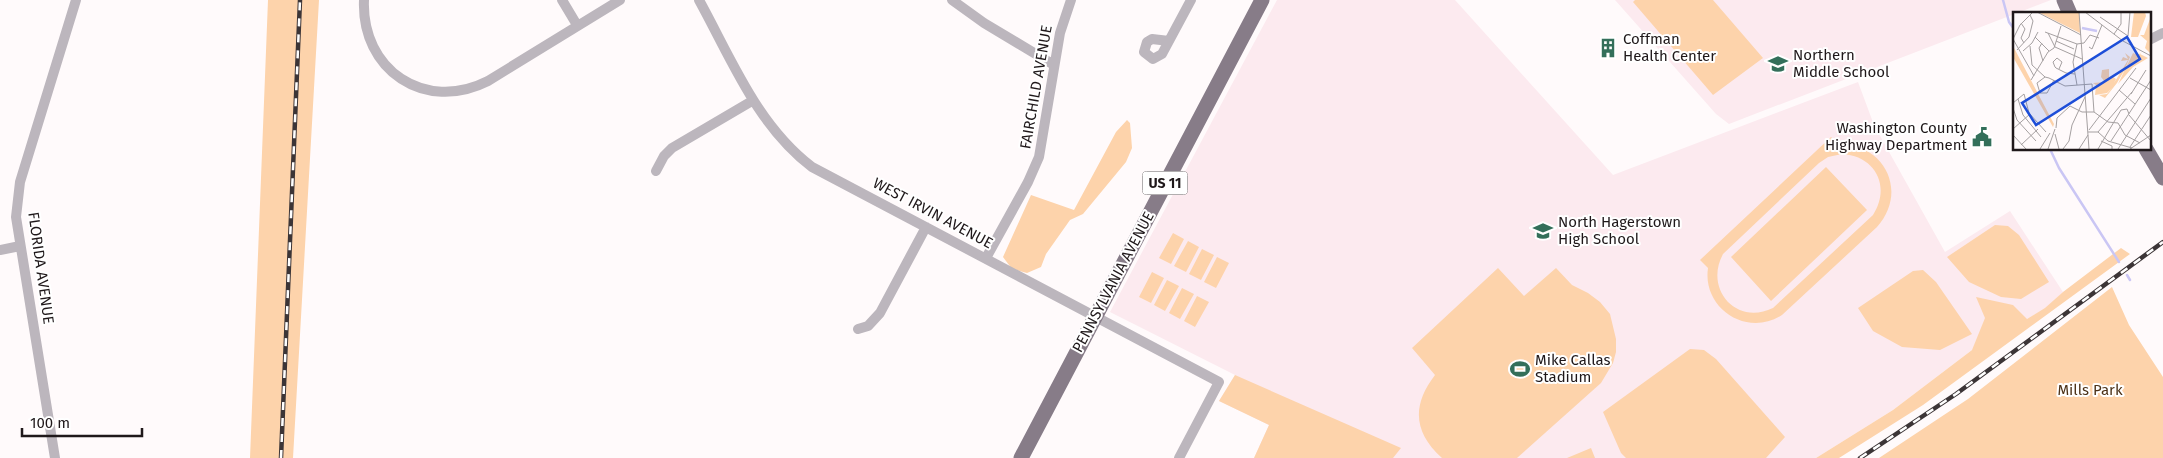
<svg xmlns="http://www.w3.org/2000/svg" width="2163" height="458" viewBox="0 0 2163 458" font-family="'Fira Sans',sans-serif">
	<rect width="100%" height="100%" fill="#fffafb"/>
	<!-- built -->
	<path fill="#fceaef" d="M 1277,0 L 1455,0 L 1613,175 L 1858,82 L 1874,125 L 1945,252 L 2010,211 L 2063,292 L 2045,309 L 1972,350 L 1893,410 L 1816,458 L 1254,458 L 1269,425 L 1219,401 L 1235,375 L 1110,312 Z
		M 1615,0 L 2051,0 L 1729,124 L 1716,114 Z"/>
	<!-- green -->
	<path fill="#fdd3ab" fill-rule="evenodd" d="M 268,0 L 319,0 L 293,458 L 250,458 Z
		M 1635,0 L 1713,0 L 1763,58 L 1713,95 L 1633,2 Z
		M 1127,120 L 1130,123 L 1132,148 L 1126,162 L 1083,214 L 1070,220 L 1046,254 L 1041,267 L 1027,273 L 1012,269 L 1003,257 L 1031,195 L 1074,210 L 1116,132 Z
		M 1831,137 L 1838,144 C 1884,143 1909,191 1877,227 L 1782,315 C 1747,338 1702,308 1708,268 L 1700,260 ZM 1842,154 C 1876,156 1891,187 1873,215 L 1773,308 C 1736,326 1704,289 1723,254 L 1819,163 L 1828,157 Z
		M 1826,167 L 1867,210 L 1771,301 L 1731,257 Z
		M 1995,225 L 2008,226 L 2019,235 L 2049,282 L 2021,299 L 2001,297 L 1969,282 L 1947,257 Z
		M 1173,233 L 1184,239 L 1171,264 L 1159,258 Z
		M 1188,241 L 1199,247 L 1186,272 L 1174,266 Z
		M 2121,248 L 2130,254 L 1923,405 L 1839,458 L 1816,458 L 1893,410 L 1972,350 L 1985,318 L 1976,297 L 2013,305 L 2027,319 L 2045,308 L 2063,292 Z
		M 1202,249 L 1214,255 L 1201,280 L 1189,274 Z
		M 1217,257 L 1229,263 L 1216,288 L 1204,282 Z
		M 1498,268 L 1524,296 L 1556,268 L 1572,285 L 1588,293 L 1600,302 L 1610,314 L 1616,339 L 1616,352 L 1613,363 L 1601,383 L 1517,458 L 1442,458 C 1413,432 1412,405 1435,375 L 1412,348 Z
		M 1923,270 L 1936,282 L 1972,334 L 1940,350 L 1902,347 L 1873,331 L 1858,308 L 1913,271 Z
		M 1152,272 L 1164,278 L 1151,303 L 1139,297 Z
		M 1167,280 L 1179,286 L 1165,311 L 1154,305 Z
		M 2112,287 L 2129,325 L 2163,377 L 2163,458 L 1879,458 L 1968,399 Z
		M 1182,288 L 1194,294 L 1180,319 L 1169,313 Z
		M 1197,296 L 1209,302 L 1195,327 L 1184,321 Z
		M 1690,349 L 1704,350 L 1716,359 L 1785,437 L 1766,458 L 1626,458 L 1621,453 L 1603,412 Z
		M 1235,375 L 1401,448 L 1393,458 L 1254,458 L 1269,425 L 1219,401 Z
		M 1591,448 L 1595,458 L 1567,458 Z"/>
	<g fill="none" stroke-linecap="round" stroke-linejoin="round">
		<!-- stream -->
		<path stroke="#cac6f4" stroke-width="2.5" d="M 2003,0 L 2009,22 L 2014,29
			M 2050,149 L 2059,168 L 2119,262
			M 2127,275 L 2130,280"/>
		<!-- minor -->
		<path stroke="#bcb6bd" stroke-width="10" d="M 364,0 C 361,70 425,113 488,81 L 620,0
			M 562,0 L 577,25
			M 699,0 C 732,60 757,125 812,167 L 1219,382 L 1179,458
			M 952,0 L 984,23 L 1054,65
			M 2149,40 L 2163,33
			M 1169,41 L 1152,39 L 1147,42 L 1144,52 L 1153,59 L 1162,54 L 1191,0
			M 656,171 L 664,156 L 672,148 L 752,101
			M 0,250 L 20,246
			M 986,258 L 1028,182 L 1039,157 L 1060,33 L 1071,0
			M 858,329 L 868,326 L 880,313 L 926,227
			M 55,458 L 16,217 L 20,182 L 76,0"/>
		<!-- primary -->
		<path stroke="#877c88" stroke-width="15" d="M 2064,0 L 2070,14
			M 2146,149 L 2163,178
			M 1021,458 L 1262,0"/>
		<defs>
			<path id="rail" d="M 281,458 L 300,0
				M 1860,458 L 1956,394 L 2163,242"/>
		</defs>
		<!-- rail casing -->
		<use href="#rail" stroke="#3c3537" stroke-width="4.5"/>
		<!-- rail -->
		<use href="#rail" stroke="#fff" stroke-width="2.5" stroke-dasharray="8" stroke-linecap="butt"/>
	</g>
	<!-- icons -->
	<defs>
		<symbol id="building-bare" viewBox="-9 -9 18 18"><path d="M-4-6H4V6H1V3H-1V6H-4ZM-2.5-4.3h1.7v1.8h-1.7ZM.8-4.3h1.7v1.8H.8ZM-2.5-1h1.7V.8h-1.7ZM.8-1h1.7V.8H.8Z" fill="#336f5a" stroke="#fff" stroke-width="2.5" paint-order="stroke"/></symbol>
		<symbol id="school-bare" viewBox="-9 -9 18 18"><path d="M0-5L7-2L0 1L-7-2ZM-4 1L0 2.5L4 1V4Q0 6-4 4Z" fill="#336f5a" stroke="#fff" stroke-width="2.5" paint-order="stroke"/></symbol>
		<symbol id="civic-bare" viewBox="-9 -9 18 18"><path d="M-.6-6.5H3V-4.5H.6V-3L4-1V1h2V6H-6V1h2V-1L-.6-3ZM-1.2 2.5V6h2.4V2.5Z" fill="#336f5a" stroke="#fff" stroke-width="2.5" paint-order="stroke"/></symbol>
		<symbol id="stadium-bare" viewBox="-9 -9 18 18"><path d="M0-5a6.5 5 0 1 0 0 10a6.5 5 0 1 0 0-10ZM-3.5-1.8h7v3.6h-7Z" fill="#336f5a" stroke="#fff" stroke-width="2.5" paint-order="stroke"/></symbol>
	</defs>
	<g fill-rule="evenodd">
		<use href="#building-bare" x="1594" y="34" width="28" height="28"/>
		<use href="#school-bare" x="1764" y="50" width="28" height="28"/>
		<use href="#civic-bare" x="1968" y="123" width="28" height="28"/>
		<use href="#school-bare" x="1529" y="217" width="28" height="28"/>
		<use href="#stadium-bare" x="1506" y="355" width="28" height="28"/>
	</g>
	<g text-anchor="middle" dominant-baseline="central" stroke-width="4" stroke-linejoin="round" paint-order="stroke">
		<!-- shield labels -->
		<rect fill="#fff" stroke="#625d5f" stroke-width="1" x="1142.5" y="171.5" width="45" height="23" rx="4"/>
		<g font-size="14" font-weight="bold" fill="#1f181a">
			<text x="1165" y="183">US 11</text>
		</g>
		<!-- poi labels -->
		<g font-size="15" fill="#1f181a" stroke="#fff" text-anchor="start">
			<text x="1623" y="39">Coffman<tspan x="1623" dy="17">Health Center</tspan></text>
			<text x="1793" y="55">Northern<tspan x="1793" dy="17">Middle School</tspan></text>
			<text x="1967" y="128" text-anchor="end">Washington County<tspan x="1967" dy="17">Highway Department</tspan></text>
			<text x="1558" y="222">North Hagerstown<tspan x="1558" dy="17">High School</tspan></text>
			<text x="1535" y="360">Mike Callas<tspan x="1535" dy="17">Stadium</tspan></text>
		</g>
		<!-- street labels -->
		<g font-size="15" fill="#1f181a" stroke="#fff">
			<text transform="translate(1036 87) rotate(-80)">FAIRCHILD AVENUE</text>
			<text transform="translate(933 213) rotate(28)">WEST IRVIN AVENUE</text>
			<text transform="translate(41 268) rotate(82)">FLORIDA AVENUE</text>
			<text transform="translate(1113 282) rotate(-62)">PENNSYLVANIA AVENUE</text>
		</g>
		<!-- park labels -->
		<g font-size="15" fill="#4c3218" stroke="#fff">
			<text x="2090" y="390">Mills Park</text>
		</g>
	</g>
	<!-- overview -->
	<g transform="translate(2013 12)">
		<rect width="138" height="138" fill="#fffafb"/>
		<path d="M 25,0 L 66,0 L 67,21 ZM 121,0 L 132,0 L 133,4 L 125,25 L 118,25 ZM 137,7 L 137,41 L 132,36 L 134,29 L 127,23 L 131,23 ZM 0,34 L 41,112 L 40,115 L 0,45 ZM 120,38 L 111,59 L 104,71 L 92,86 L 86,83 L 94,82 L 99,76 L 94,81 L 82,83 L 83,73 L 80,71 L 92,70 L 88,65 L 89,58 L 96,57 L 96,68 L 99,64 L 103,67 L 101,71 L 115,48 L 108,49 L 110,45 L 115,47 L 112,41 L 117,45 ZM 129,40 L 127,42 L 135,46 L 120,55 L 105,72 L 120,41 L 125,43 Z" fill="#fdd3ab"/>
		<path fill="none" stroke="#cac6f4" stroke-width="2.5" d="M 69,16 L 84,19"/>
		<path fill="none" stroke="#a5a0a1" stroke-width="1" d="M 20,0 L 7,13 L 0,27 L 21,64M 24,0 L 68,23M 66,0 L 76,137M 72,0 L 110,29 L 138,44M 85,0 L 102,0M 87,5 L 115,24M 8,11 L 12,17 L 8,26 L 11,31M 32,20 L 64,32 L 71,31 L 77,23 L 86,26M 35,21 L 42,35 L 69,47M 101,22 L 108,12 L 108,0M 115,24 L 117,0M 22,25 L 36,39M 43,29 L 61,37M 29,31 L 26,36 L 30,49M 64,32 L 60,50 L 64,73M 17,34 L 19,53 L 32,65M 76,35 L 79,37 L 89,13M 4,38 L 16,25 L 20,9 L 17,3M 10,39 L 19,31 L 25,20M 46,57 L 49,50 L 44,46 L 40,50 L 42,55 L 43,56 L 53,61 L 62,62M 117,66 L 138,78M 18,68 L 35,40 L 41,36 L 48,14M 41,68 L 34,81 L 27,81 L 24,71 L 32,65 L 36,66 L 52,74 L 79,72 L 81,100M 106,78 L 122,92M 118,82 L 133,58M 5,87 L 10,103 L 28,125M 0,91 L 11,82 L 16,101 L 33,120M 0,96 L 4,108 L 23,129M 116,103 L 138,129M 43,116 L 44,106 L 57,94 L 69,100 L 81,100 L 95,110 L 105,111 L 112,123 L 127,131M 0,117 L 17,102M 76,118 L 123,56M 75,120 L 85,120 L 95,129 L 119,136M 85,120 L 119,80M 42,122 L 46,137M 0,123 L 13,137M 88,129 L 99,134 L 99,137M 98,129 L 138,68M 8,133 L 25,117M 117,135 L 138,103M 27,137 L 37,121M 35,137 L 42,117M 50,137 L 56,129 L 59,113 L 72,85M 66,137 L 75,123M 85,137 L 108,98 L 114,97 L 116,102M 105,137 L 138,86M 117,137 L 138,123"/>
		<path fill="#1d4ed8" fill-opacity="0.15" stroke="#1d4ed8" stroke-width="2.5" d="M 114,25 L 127,47 L 23,113 L 9,91 Z"/>
		<rect width="138" height="138" fill="none" stroke="#1f181a" stroke-width="2.5"/>
	</g>
	<!-- scale -->
	<path d="M22 428v8h120v-8" fill="none" stroke="#1f181a" stroke-width="2.5"/>
	<text x="30" y="428" font-size="15" fill="#1f181a" stroke="#ffffff" stroke-width="4" paint-order="stroke">100 m</text>
</svg>
